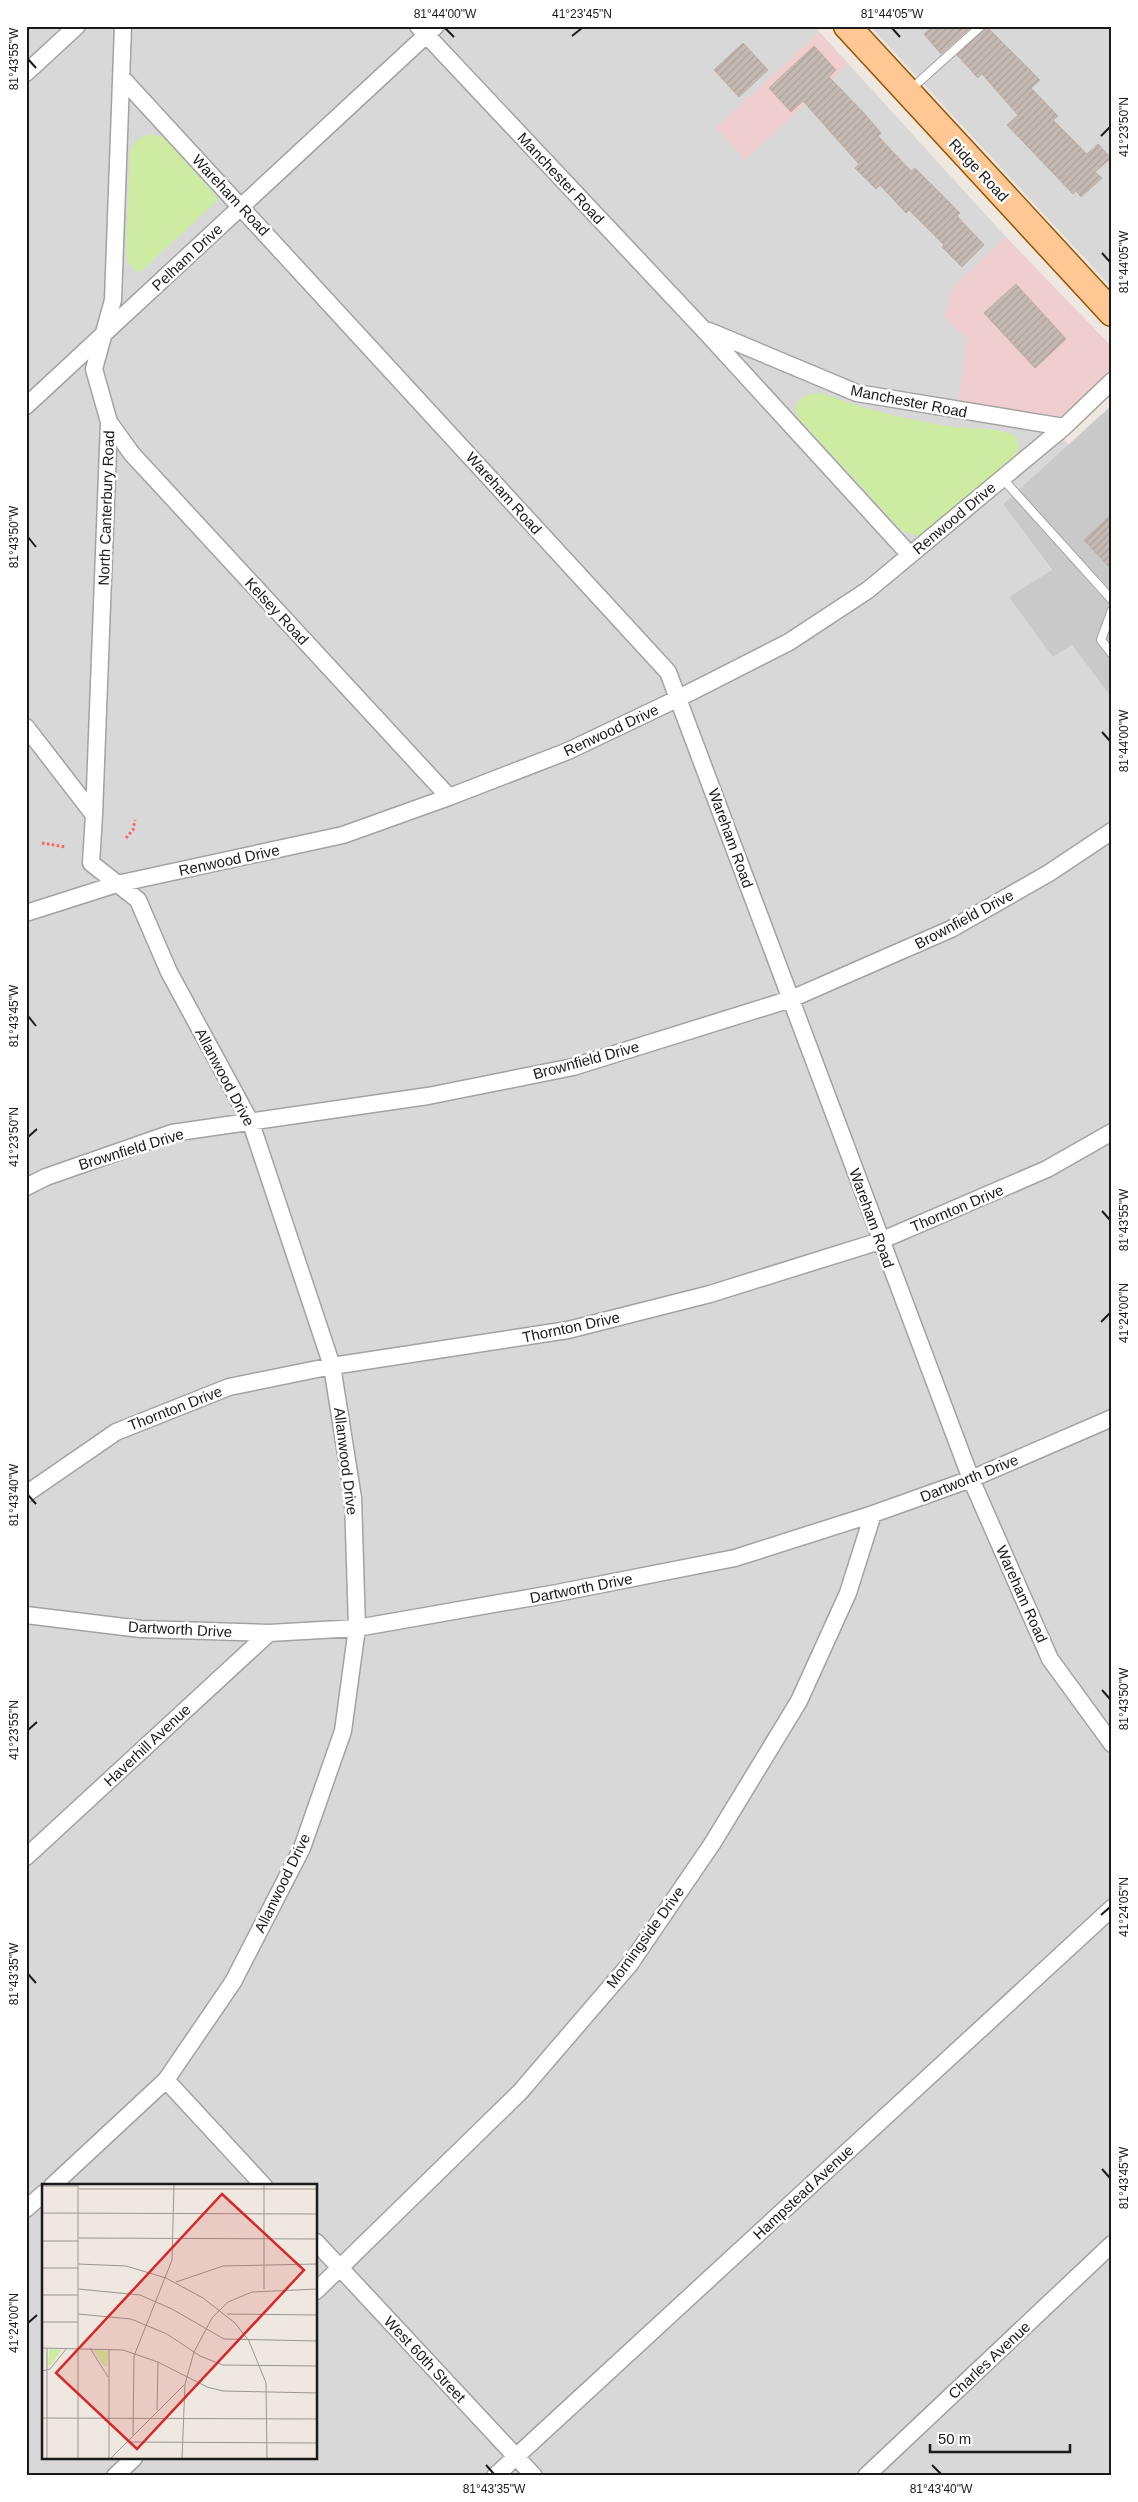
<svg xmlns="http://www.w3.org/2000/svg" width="1138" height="2502" viewBox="0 0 1138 2502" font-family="Helvetica,sans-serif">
	<defs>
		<pattern id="building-hatch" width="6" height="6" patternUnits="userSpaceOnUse" patternTransform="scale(1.25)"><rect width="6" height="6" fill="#c5b9b3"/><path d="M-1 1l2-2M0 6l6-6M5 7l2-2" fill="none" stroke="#a99e99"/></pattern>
	</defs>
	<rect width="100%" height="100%" fill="#eee8e0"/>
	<!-- residential -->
	<path fill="#d9d8d8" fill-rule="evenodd" d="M 26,26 L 814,26 L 1006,237 L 953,287 L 967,339 L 1069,445 L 1003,504 L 1052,571 L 1053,657 L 1072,645 L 1112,698 L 1112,2476 L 26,2476 ZM 44,2186 L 316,2186 L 316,2458 L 44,2458 Z
		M 870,26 L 1112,26 L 1112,288 Z"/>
	<!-- commercial -->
	<path fill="#f0cdcf" d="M 819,32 L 848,64 L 745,160 L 716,128 Z
		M 1006,237 L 1112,347 L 1112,371 L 1061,418 L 958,404 L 967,339 L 944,316 L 953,287 Z"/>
	<!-- religious -->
	<path fill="#c9c9c9" d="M 1112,405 L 1112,698 L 1072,645 L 1053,657 L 1009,597 L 1052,570 L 1003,504 Z"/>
	<!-- grass -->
	<path fill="#cdeca2" d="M 151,134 L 164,138 L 212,191 L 218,200 L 139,273 L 127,262 L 126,248 L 130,154 C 133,142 139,137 151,134 Z
		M 820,393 C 862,408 903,419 947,426 C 971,430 994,426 1016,436 L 1019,449 L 1011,461 L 938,524 L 918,536 L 902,531 L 799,419 L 795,409 C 800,396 807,394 820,393 Z"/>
	<!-- building -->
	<path fill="url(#building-hatch)" stroke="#c0aca2" d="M 934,26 L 972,26 L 941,54 L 924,34 Z
		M 986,26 L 1040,80 L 1031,88 L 1058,116 L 1053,120 L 1087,154 L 1098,144 L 1111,158 L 1095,172 L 1102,178 L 1081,197 L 1076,191 L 1073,194 L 1007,125 L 1018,115 L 982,74 L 978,78 L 957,55 Z
		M 743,43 L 768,70 L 739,97 L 714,70 Z
		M 814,46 L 836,70 L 829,77 L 864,113 L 881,133 L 878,136 L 911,171 L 915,168 L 960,213 L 957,216 L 984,245 L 962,267 L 942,247 L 944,245 L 909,210 L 906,213 L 880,185 L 876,189 L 855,168 L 859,164 L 803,101 L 791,112 L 769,88 Z
		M 1016,284 L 1066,339 L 1035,368 L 984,313 Z
		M 1112,514 L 1112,570 L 1084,540 Z"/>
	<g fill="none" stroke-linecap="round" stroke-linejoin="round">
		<defs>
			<path id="lane" d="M 911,89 L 981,26
				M 1002,478 L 1112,600
				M 1112,610 L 1101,640 L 1112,654"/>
			<path id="street" d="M 418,26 L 704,330 L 910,555
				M 26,73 L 77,26
				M 121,77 L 668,672 L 971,1479 L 1050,1659 L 1112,1744
				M 709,331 L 857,393 L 1064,427
				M 26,406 L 436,26
				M 109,422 L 132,454 L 449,797
				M 26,727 L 94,815 L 91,863 L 138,900 L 169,972 L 251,1123 L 332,1366 L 353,1498 L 357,1628 L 343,1731 L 302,1848 L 233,1982 L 166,2080 L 52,2186
				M 94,815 L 109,422 L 94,369 L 113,300 L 123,26
				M 26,913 L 117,884 L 343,835 L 449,797 L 568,751 L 679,698 L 789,642 L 868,590 L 1064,427 L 1112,381
				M 26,1187 L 46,1177 L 172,1133 L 428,1096 L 573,1067 L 791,999 L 951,929 L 1049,873 L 1112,831
				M 26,1494 L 116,1432 L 229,1387 L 332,1366 L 568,1330 L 710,1294 L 880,1241 L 1047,1169 L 1112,1132
				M 26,1615 L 141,1629 L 269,1633 L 357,1628 L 557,1593 L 735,1558 L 873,1514 L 971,1479 L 1112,1418
				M 26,1857 L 269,1633
				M 166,2080 L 264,2186
				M 26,2209 L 44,2193
				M 316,2242 L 534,2476
				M 316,2291 L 520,2092 L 630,1964 L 712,1844 L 799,1701 L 848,1593 L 873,1514
				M 115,2476 L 134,2458
				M 495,2476 L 1112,1908
				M 866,2476 L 1112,2244"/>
			<path id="primary" d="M 847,26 L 1112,313"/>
		</defs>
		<!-- lane casing -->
		<use href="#lane" stroke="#a2a2a2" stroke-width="10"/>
		<!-- street casing -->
		<use href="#street" stroke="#a2a2a2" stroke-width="19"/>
		<!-- primary casing -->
		<use href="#primary" stroke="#935500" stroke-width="29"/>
		<!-- path -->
		<path stroke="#ff6260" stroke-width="3" stroke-dasharray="2.5 2.5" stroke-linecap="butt" d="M 126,838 L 133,830 L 135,820
			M 42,843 L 66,847"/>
		<!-- lane -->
		<use href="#lane" stroke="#fff" stroke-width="8"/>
		<!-- street -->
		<use href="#street" stroke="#fff" stroke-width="16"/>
		<!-- primary -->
		<use href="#primary" stroke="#ffc794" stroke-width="26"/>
	</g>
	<!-- ticks -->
	<path fill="none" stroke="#1b1b1b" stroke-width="2" d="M 445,28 L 454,37M 892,28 L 900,37M 572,36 L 582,28M 28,59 L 36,68M 1101,136 L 1110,127M 1102,253 L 1110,262M 28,537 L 36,547M 1102,732 L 1110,741M 28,1016 L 36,1026M 28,1137 L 37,1129M 1102,1211 L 1110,1220M 1101,1322 L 1110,1313M 28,1495 L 36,1504M 1102,1690 L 1110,1699M 28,1730 L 37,1722M 1101,1915 L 1110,1907M 28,1974 L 36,1983M 1102,2169 L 1110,2178M 28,2323 L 37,2315M 486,2465 L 494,2474M 932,2465 L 941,2474"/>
	<g text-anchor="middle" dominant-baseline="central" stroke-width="5" stroke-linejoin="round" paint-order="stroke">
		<!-- street labels -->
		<g font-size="15" fill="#1b1b1b" stroke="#fff">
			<text transform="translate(979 170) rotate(47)">Ridge Road</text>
			<text transform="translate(561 178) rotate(47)">Manchester Road</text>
			<text transform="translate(231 195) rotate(47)">Wareham Road</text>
			<text transform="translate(187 257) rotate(-43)">Pelham Drive</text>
			<text transform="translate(909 401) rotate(11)">Manchester Road</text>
			<text transform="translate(504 493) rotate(48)">Wareham Road</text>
			<text transform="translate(106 508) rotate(-88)">North Canterbury Road</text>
			<text transform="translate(954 518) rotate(-40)">Renwood Drive</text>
			<text transform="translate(277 611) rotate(47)">Kelsey Road</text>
			<text transform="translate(611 730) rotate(-25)">Renwood Drive</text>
			<text transform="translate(731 838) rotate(70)">Wareham Road</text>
			<text transform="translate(229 860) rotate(-12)">Renwood Drive</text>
			<text transform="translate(964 919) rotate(-28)">Brownfield Drive</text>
			<text transform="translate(586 1060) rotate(-15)">Brownfield Drive</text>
			<text transform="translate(225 1077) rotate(62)">Allanwood Drive</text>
			<text transform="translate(131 1149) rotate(-17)">Brownfield Drive</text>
			<text transform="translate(957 1208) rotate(-23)">Thornton Drive</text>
			<text transform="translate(872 1218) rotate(70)">Wareham Road</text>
			<text transform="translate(571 1327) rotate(-12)">Thornton Drive</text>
			<text transform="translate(175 1408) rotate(-21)">Thornton Drive</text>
			<text transform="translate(346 1461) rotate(83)">Allanwood Drive</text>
			<text transform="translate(969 1478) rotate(-22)">Dartworth Drive</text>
			<text transform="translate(581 1588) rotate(-11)">Dartworth Drive</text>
			<text transform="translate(1022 1594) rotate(66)">Wareham Road</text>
			<text transform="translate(180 1629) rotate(3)">Dartworth Drive</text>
			<text transform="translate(147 1745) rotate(-43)">Haverhill Avenue</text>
			<text transform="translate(282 1883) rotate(-64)">Allanwood Drive</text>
			<text transform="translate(645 1937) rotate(-54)">Morningside Drive</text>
			<text transform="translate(803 2192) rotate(-43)">Hampstead Avenue</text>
			<text transform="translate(425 2359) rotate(47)">West 60th Street</text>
			<text transform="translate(989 2360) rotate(-43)">Charles Avenue</text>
		</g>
	</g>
	<!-- overview -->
	<g transform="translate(42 2184)">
		<rect width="275" height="275" fill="#eee8e0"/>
		<path d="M 7,165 L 20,166 L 8,182 L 6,181 ZM 51,166 L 66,167 L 65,183 L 62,182 Z" fill="#cdeca2"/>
		<path fill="none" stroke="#9a9691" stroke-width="1" d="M 0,2 L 36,2M 37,5 L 275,5M 0,29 L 275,30M 37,54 L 275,55M 0,57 L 36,57M 37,80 L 84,82 L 124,94 L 161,114 L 193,139 L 207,157 L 224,199 L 225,275M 0,84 L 36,84M 134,98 L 181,82 L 275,80M 36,105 L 98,111 L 130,125 L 182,155 L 275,157M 222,105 L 222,0M 0,111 L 36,111M 36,130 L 89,135 L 125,150 L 158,172 L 181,181 L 275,182M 185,130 L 275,131M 0,138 L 36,138M 0,164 L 81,166 L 116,178 L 165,203 L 181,207 L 275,209M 48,164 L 66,193M 0,187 L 8,185 L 25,164M 115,226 L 116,178M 0,234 L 275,235M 91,251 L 92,172 L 130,76 L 132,0M 85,258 L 275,259M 5,275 L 5,164M 36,275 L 36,0M 67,275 L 67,165M 68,275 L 142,201M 140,275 L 143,200 L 152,168 L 170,134 L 186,118 L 210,108 L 275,105"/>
		<path fill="#d62828" fill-opacity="0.15" stroke="#d62828" stroke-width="2.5" d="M 180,10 L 262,86 L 95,265 L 14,189 Z"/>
		<rect width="275" height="275" fill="none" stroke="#1b1b1b" stroke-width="2.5"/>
	</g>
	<!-- border -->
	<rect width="1138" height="2502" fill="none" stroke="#ffffff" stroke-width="55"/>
	<!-- scale -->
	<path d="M930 2444v8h140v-8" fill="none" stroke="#1b1b1b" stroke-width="2.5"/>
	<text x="938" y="2444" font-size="15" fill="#1b1b1b" stroke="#ffffff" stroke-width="4" paint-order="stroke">50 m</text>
	<rect x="28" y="28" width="1082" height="2446" fill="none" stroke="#1b1b1b" stroke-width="2"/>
	<g font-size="12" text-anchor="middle" fill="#1b1b1b">
		<text x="445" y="18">81°44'00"W</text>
		<text x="582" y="18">41°23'45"N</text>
		<text x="892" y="18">81°44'05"W</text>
		<text transform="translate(14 59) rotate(-90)" y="4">81°43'55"W</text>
		<text transform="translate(1124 127) rotate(-90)" y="4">41°23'50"N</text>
		<text transform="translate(1124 262) rotate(-90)" y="4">81°44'05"W</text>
		<text transform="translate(14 537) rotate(-90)" y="4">81°43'50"W</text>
		<text transform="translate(1124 741) rotate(-90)" y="4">81°44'00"W</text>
		<text transform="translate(14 1016) rotate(-90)" y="4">81°43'45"W</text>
		<text transform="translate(14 1137) rotate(-90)" y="4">41°23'50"N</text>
		<text transform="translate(1124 1220) rotate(-90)" y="4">81°43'55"W</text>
		<text transform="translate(1124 1313) rotate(-90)" y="4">41°24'00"N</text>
		<text transform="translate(14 1495) rotate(-90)" y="4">81°43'40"W</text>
		<text transform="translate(1124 1699) rotate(-90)" y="4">81°43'50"W</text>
		<text transform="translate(14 1730) rotate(-90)" y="4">41°23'55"N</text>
		<text transform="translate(1124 1907) rotate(-90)" y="4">41°24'05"N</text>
		<text transform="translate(14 1974) rotate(-90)" y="4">81°43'35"W</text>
		<text transform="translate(1124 2178) rotate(-90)" y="4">81°43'45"W</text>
		<text transform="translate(14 2323) rotate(-90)" y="4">41°24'00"N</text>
		<text x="494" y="2493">81°43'35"W</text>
		<text x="941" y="2493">81°43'40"W</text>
	</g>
</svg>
